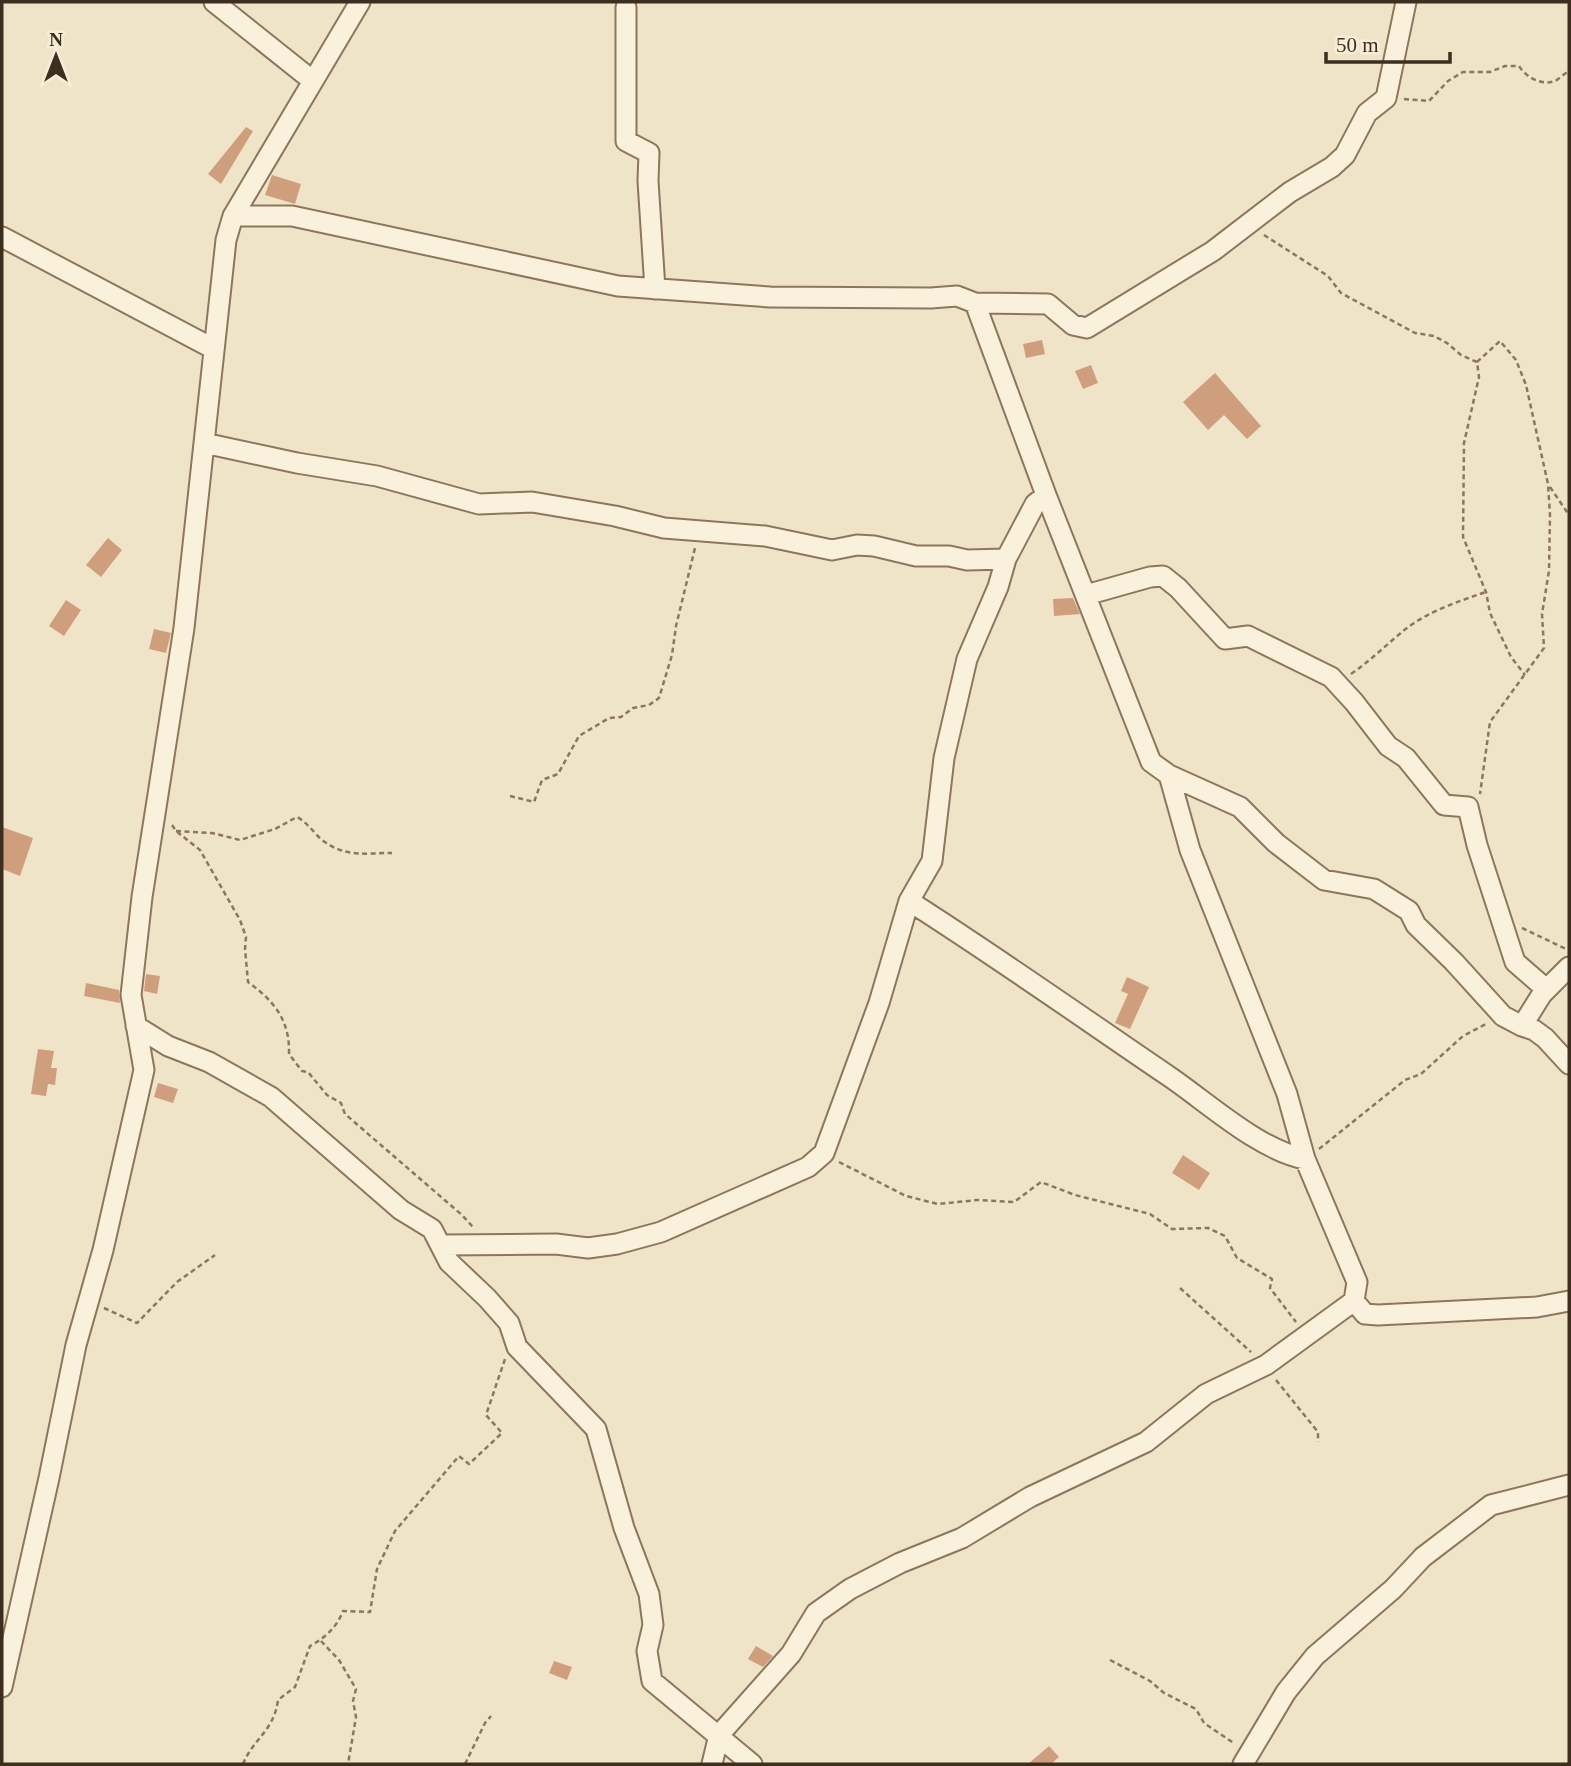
<svg xmlns="http://www.w3.org/2000/svg" width="1571" height="1766" viewBox="0 0 1571 1766" font-family="Georgia,serif">
	<rect width="100%" height="100%" fill="#f0e4c8"/>
	<!-- building -->
	<path fill="#cf9f7d" d="M 246,127 L 253,131 L 221,184 L 208,174 Z
		M 272,175 L 301,184 L 295,204 L 265,195 Z
		M 1042,340 L 1045,354 L 1026,358 L 1023,344 Z
		M 1091,365 L 1098,383 L 1083,389 L 1075,371 Z
		M 1215,373 L 1261,426 L 1247,439 L 1224,415 L 1208,430 L 1183,402 Z
		M 108,538 L 122,550 L 101,577 L 86,565 Z
		M 1073,598 L 1080,614 L 1054,616 L 1053,599 Z
		M 66,600 L 81,610 L 64,636 L 49,626 Z
		M 154,629 L 171,633 L 166,653 L 149,649 Z
		M 2,827 L 33,838 L 20,876 L 2,869 Z
		M 146,974 L 160,976 L 157,994 L 144,991 Z
		M 1127,977 L 1149,987 L 1130,1029 L 1115,1023 L 1128,994 L 1121,991 Z
		M 86,983 L 119,990 L 120,1003 L 84,996 Z
		M 38,1049 L 54,1051 L 51,1068 L 57,1068 L 55,1085 L 48,1084 L 46,1096 L 31,1094 Z
		M 158,1083 L 178,1089 L 173,1103 L 154,1097 Z
		M 1183,1155 L 1210,1173 L 1199,1190 L 1172,1173 Z
		M 756,1646 L 773,1656 L 763,1667 L 748,1659 Z
		M 554,1661 L 572,1667 L 567,1680 L 549,1673 Z
		M 1049,1746 L 1059,1757 L 1051,1764 L 1028,1764 Z"/>
	<g fill="none" stroke-linecap="round" stroke-linejoin="round">
		<defs>
			<path id="minor" d="M 214,2 L 313,81
				M 626,7 L 626,141 L 649,153 L 648,181 L 655,289
				M 233,216 L 292,216 L 618,286 L 770,297 L 931,298 L 957,296 L 975,303 L 1046,495 L 1151,762 L 1169,775 L 1240,807 L 1276,843 L 1324,880 L 1374,889 L 1409,911 L 1416,925 L 1454,962 L 1503,1016 L 1522,1026 L 1534,1030 L 1545,1038 L 1569,1064
				M 2,237 L 214,349
				M 975,303 L 1048,304 L 1073,325 L 1087,328 L 1213,251 L 1290,192 L 1332,167 L 1345,155 L 1367,113 L 1386,98 L 1406,2
				M 204,443 L 297,463 L 377,476 L 479,504 L 532,502 L 615,516 L 664,528 L 765,536 L 832,550 L 857,545 L 874,546 L 916,556 L 949,556 L 967,560 L 1006,559 L 1035,504 L 1046,495
				M 1086,595 L 1150,577 L 1163,576 L 1178,588 L 1225,639 L 1248,636 L 1331,677 L 1354,702 L 1388,746 L 1406,758 L 1444,805 L 1468,807 L 1477,845 L 1515,962 L 1546,989
				M 1169,775 L 1190,850 L 1287,1094 L 1305,1159 L 1357,1282 L 1354,1301 L 1365,1314 L 1378,1315 L 1537,1307 L 1569,1301
				M 909,901 C 997,957 1083,1018 1170,1077 C 1208,1103 1259,1150 1305,1159
				M 136,1026 L 168,1046 L 209,1062 L 271,1097 L 401,1210 L 432,1229 L 449,1262 L 487,1298 L 509,1323 L 517,1347 L 596,1429 L 624,1528 L 649,1594 L 653,1625 L 647,1651 L 652,1681 L 752,1764
				M 1522,1026 L 1542,994 L 1569,967
				M 442,1245 L 556,1244 L 588,1248 L 617,1244 L 661,1232 L 808,1167 L 824,1153 L 879,1003 L 909,901 L 932,861 L 944,758 L 967,659 L 998,587 L 1006,559
				M 2,1687 L 49,1478 L 76,1345 L 103,1250 L 144,1070 L 131,995 L 142,897 L 184,628 L 226,240 L 233,216 L 360,2
				M 712,1764 L 719,1735 L 791,1654 L 816,1613 L 850,1589 L 900,1563 L 962,1538 L 1030,1497 L 1146,1442 L 1206,1394 L 1266,1365 L 1354,1301
				M 1243,1764 L 1286,1692 L 1315,1656 L 1393,1589 L 1423,1557 L 1491,1505 L 1569,1485"/>
		</defs>
		<!-- minor casing -->
		<use href="#minor" stroke="#8d765c" stroke-width="23"/>
		<!-- path -->
		<path stroke="#8d765c" stroke-width="2.5" stroke-dasharray="5 3.5" stroke-linecap="butt" d="M 1404,99 L 1429,101 L 1448,81 L 1463,72 L 1490,72 L 1505,66 L 1519,66 C 1526,77 1541,86 1555,81 C 1559,79 1565,73 1569,71
			M 1264,235 L 1328,276 L 1341,293 L 1415,333 L 1434,336 L 1447,343 L 1461,355 L 1477,362 L 1479,377 L 1464,443 L 1463,537 L 1486,592 L 1490,613 L 1511,657 L 1525,675
			M 1477,362 L 1500,341 L 1516,360 L 1526,385 L 1548,484 L 1550,515 L 1549,571 L 1542,614 L 1544,648 L 1490,722 L 1480,794
			M 1550,487 L 1569,515
			M 1351,674 C 1370,661 1385,646 1402,632 C 1424,613 1459,601 1486,592
			M 510,796 L 534,802 L 542,780 L 558,774 L 579,736 L 609,718 L 621,717 L 633,708 L 649,705 L 659,698 L 672,655 L 676,626 L 695,548
			M 172,825 L 176,831 L 200,850 L 240,920 L 246,937 L 245,949 L 248,982 C 274,1001 290,1020 289,1054 L 302,1071 L 308,1072 L 327,1095 L 341,1103 L 345,1114 L 462,1215 L 473,1227
			M 176,831 L 212,833 L 240,840 L 275,829 L 297,817 C 308,823 313,832 322,840 C 346,858 364,853 392,853
			M 1522,928 L 1566,949
			M 1319,1149 L 1405,1080 L 1421,1074 L 1463,1036 L 1486,1024
			M 839,1162 L 906,1196 L 938,1204 L 977,1200 L 1014,1202 L 1041,1182 L 1075,1195 L 1150,1214 L 1172,1229 L 1208,1228 L 1225,1236 L 1237,1258 L 1272,1279 L 1270,1288 L 1296,1322
			M 1180,1288 L 1251,1352
			M 104,1308 L 137,1323 L 177,1282 L 215,1255
			M 1276,1380 L 1318,1432 L 1318,1442
			M 321,1641 L 339,1660 L 356,1689 L 353,1701 L 356,1717 L 348,1764
			M 1110,1660 L 1150,1681 L 1164,1693 L 1196,1709 L 1204,1723 L 1235,1744
			M 243,1764 C 253,1739 274,1731 278,1700 L 295,1687 L 310,1646 C 325,1638 337,1627 343,1611 L 370,1612 L 377,1569 L 395,1531 L 459,1456 L 469,1464 L 502,1433 L 486,1415 L 505,1359
			M 465,1764 L 485,1723 L 491,1716"/>
		<!-- minor -->
		<use href="#minor" stroke="#faf1dc" stroke-width="19"/>
	</g>
	<!-- border -->
	<rect width="1571" height="1766" fill="none" stroke="#3d2e20" stroke-width="7"/>
	<!-- north arrow -->
	<g transform="translate(56 56)" stroke="#f7eed8" stroke-width="5" paint-order="stroke">
	<path d="M0-5L12 26L0 18L-12 26Z" fill="#3d2e20"/>
	<text y="-10" font-size="19" font-weight="bold" text-anchor="middle" fill="#3d2e20">N</text>
	</g>
	<!-- scale -->
	<path d="M1326 52v10h124v-10" fill="none" stroke="#3d2e20" stroke-width="3.5"/>
	<text x="1336" y="52" font-size="21" fill="#3d2e20" stroke="#f7eed8" stroke-width="5" paint-order="stroke">50 m</text>
</svg>
